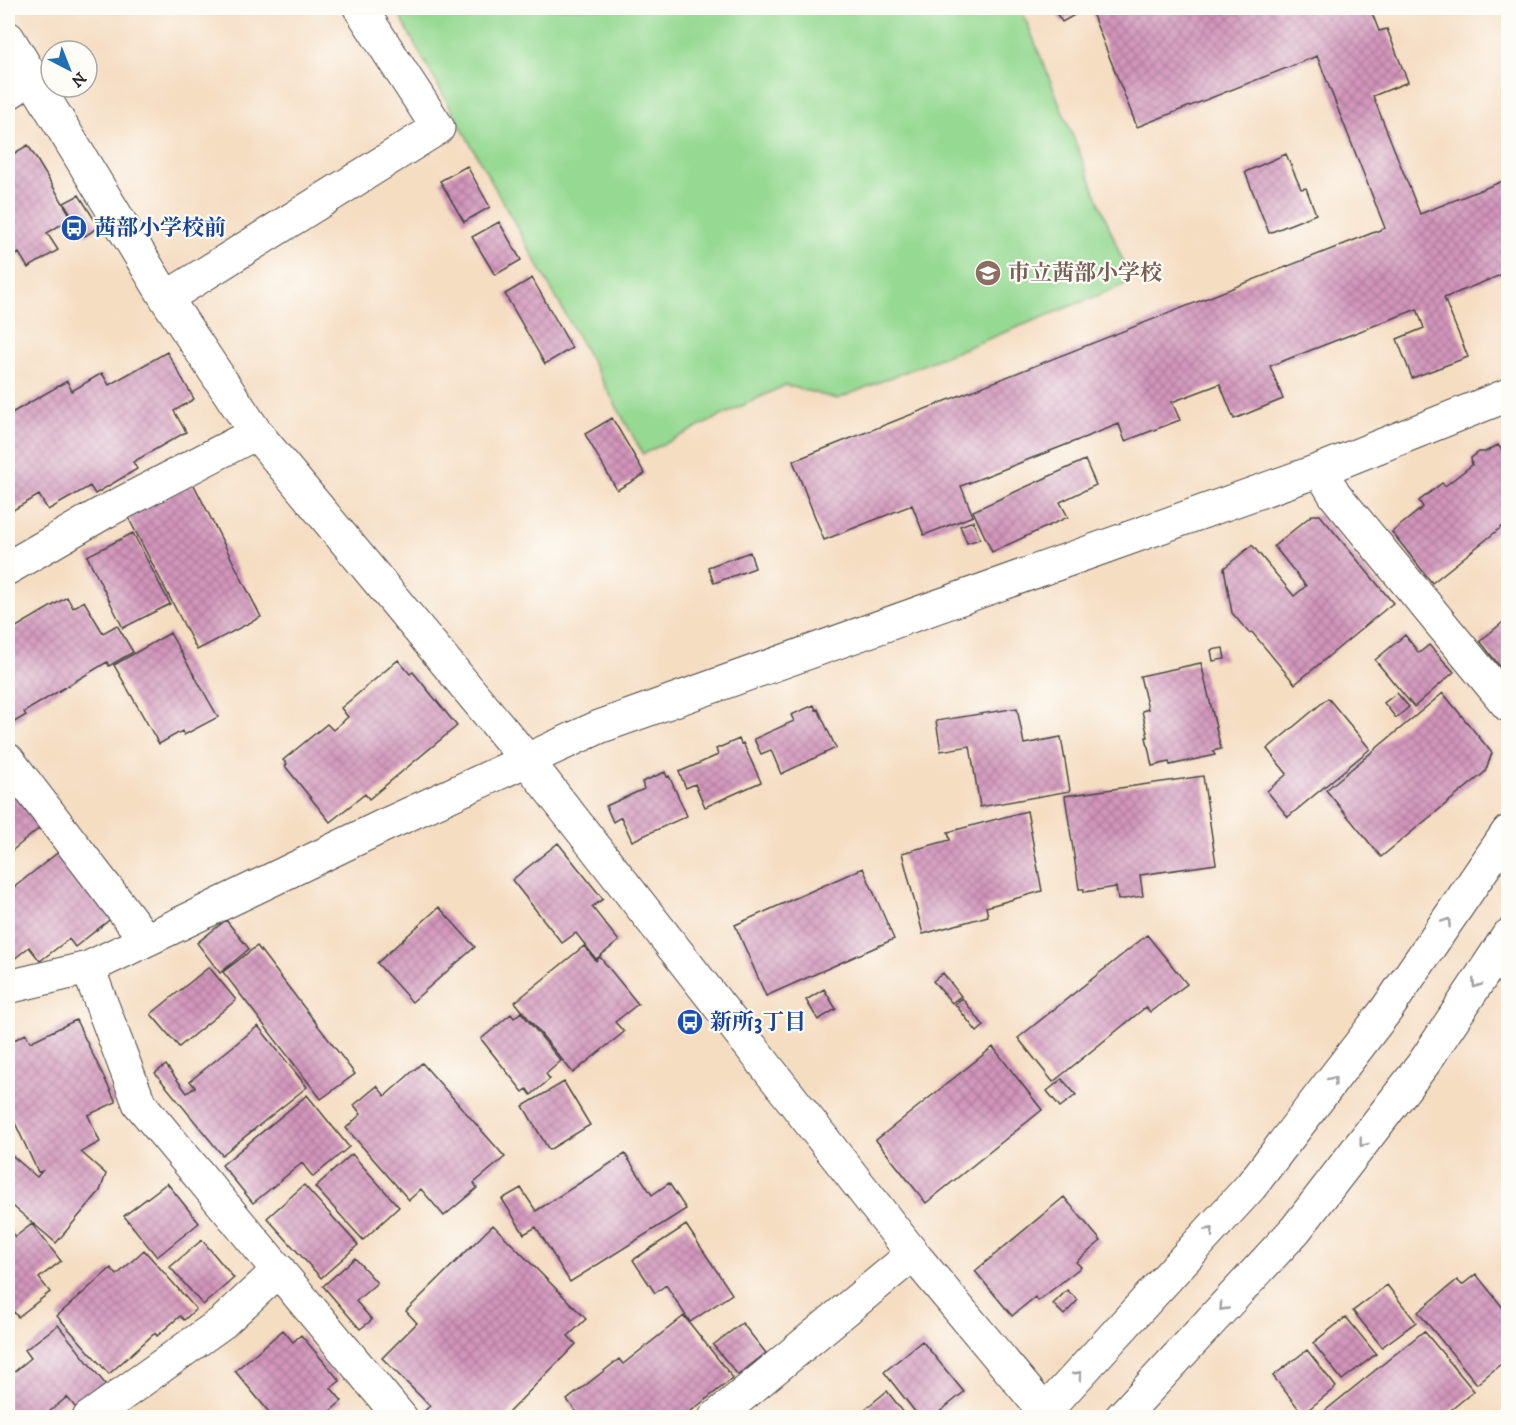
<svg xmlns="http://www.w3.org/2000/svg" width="1516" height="1425" viewBox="0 0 1516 1425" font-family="'IM FELL DW Pica','Noto Serif JP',serif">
	<defs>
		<pattern id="building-cross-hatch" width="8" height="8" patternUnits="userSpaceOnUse" patternTransform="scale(1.5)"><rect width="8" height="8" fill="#d295bb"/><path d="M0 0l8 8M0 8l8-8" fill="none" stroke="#ab7a98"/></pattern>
	</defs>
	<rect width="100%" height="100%" fill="#fdfcf7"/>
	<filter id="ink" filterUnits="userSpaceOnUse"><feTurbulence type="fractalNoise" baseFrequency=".0167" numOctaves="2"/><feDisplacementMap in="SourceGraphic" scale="12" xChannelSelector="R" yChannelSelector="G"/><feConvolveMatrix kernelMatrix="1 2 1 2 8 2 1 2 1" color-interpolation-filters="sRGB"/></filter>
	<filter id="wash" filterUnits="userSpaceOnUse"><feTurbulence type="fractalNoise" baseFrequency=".008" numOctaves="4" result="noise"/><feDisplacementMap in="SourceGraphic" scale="24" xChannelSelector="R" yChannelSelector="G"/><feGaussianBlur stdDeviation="1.35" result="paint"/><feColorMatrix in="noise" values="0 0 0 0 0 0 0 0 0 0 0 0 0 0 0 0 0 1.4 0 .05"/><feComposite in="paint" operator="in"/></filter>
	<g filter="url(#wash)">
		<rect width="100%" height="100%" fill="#f5ddc2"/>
		<!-- green -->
		<path fill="#95d992" stroke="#60825e" stroke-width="1.5" d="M 405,8 L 1021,8 L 1129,276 L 1124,285 L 837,399 L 785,385 L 643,454 L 401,19 Z"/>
		<g id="blocks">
			<!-- building -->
			<path fill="url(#building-cross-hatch)" d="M 1053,8 L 1087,8 L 1062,22 Z
				M 1090,8 L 1370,8 L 1379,31 L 1387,29 L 1408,82 L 1373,96 L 1420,214 L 1508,179 L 1508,272 L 1444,298 L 1468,357 L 1412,378 L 1397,339 L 1424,328 L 1417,309 L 1270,366 L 1283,399 L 1234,419 L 1220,384 L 1172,402 L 1180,420 L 1125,441 L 1119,424 L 961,486 L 973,516 L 924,535 L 912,505 L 824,540 L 793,461 L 1385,228 L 1317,56 L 1137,127 Z
				M 28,145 L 72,218 L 47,233 L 58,250 L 28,268 L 19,253 L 8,260 L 8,157 Z
				M 1286,154 L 1301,189 L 1306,188 L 1316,214 L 1269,233 L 1245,172 Z
				M 467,166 L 490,207 L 464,222 L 440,181 Z
				M 79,195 L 99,227 L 85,236 L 64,203 Z
				M 499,222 L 521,260 L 495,275 L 472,237 Z
				M 532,278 L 572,348 L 545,364 L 505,294 Z
				M 167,352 L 194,399 L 174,411 L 186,432 L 133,462 L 137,469 L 95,494 L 90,486 L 48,510 L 39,495 L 8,513 L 8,415 L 67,381 L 72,391 L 102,373 L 109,385 Z
				M 612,418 L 645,474 L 617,490 L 585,434 Z
				M 1498,445 L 1508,458 L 1508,522 L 1432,583 L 1392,532 L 1423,507 L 1419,501 L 1442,483 L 1445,486 L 1472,465 L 1471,458 L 1479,452 L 1485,452 Z
				M 1085,460 L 1096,485 L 1060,502 L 1068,517 L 992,552 L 973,511 Z
				M 193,483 L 261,617 L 197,650 L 128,517 Z
				M 1312,515 L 1320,515 L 1393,603 L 1295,684 L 1252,632 L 1249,633 L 1232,613 L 1224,568 L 1252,545 L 1294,596 L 1306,586 L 1274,546 Z
				M 973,521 L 980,539 L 967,543 L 960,526 Z
				M 133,533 L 170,604 L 123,628 L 87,556 Z
				M 750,552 L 755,568 L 714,583 L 708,567 Z
				M 67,597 L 73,608 L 84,601 L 103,633 L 117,625 L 133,652 L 109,666 L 107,662 L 24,712 L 26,715 L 8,726 L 8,627 L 11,625 L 13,629 Z
				M 1508,618 L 1508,677 L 1480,641 Z
				M 170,633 L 218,717 L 184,735 L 182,731 L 159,744 L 114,665 Z
				M 1405,635 L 1419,653 L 1429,645 L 1454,672 L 1414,707 L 1375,660 Z
				M 1223,648 L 1225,659 L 1213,661 L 1211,650 Z
				M 398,660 L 410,674 L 413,672 L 457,726 L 369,799 L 365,794 L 330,822 L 285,766 L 287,764 L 283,760 L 327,724 L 333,730 L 348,717 L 341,708 Z
				M 1201,663 L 1221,749 L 1213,751 L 1215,755 L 1170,765 L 1169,762 L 1152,766 L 1146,737 L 1148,737 L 1142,711 L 1148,709 L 1140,676 Z
				M 1397,693 L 1409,707 L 1396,718 L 1384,703 Z
				M 1443,693 L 1492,753 L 1485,772 L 1381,857 L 1326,790 Z
				M 1328,698 L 1370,749 L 1288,817 L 1267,791 L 1287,774 L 1267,749 Z
				M 814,705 L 816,710 L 818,709 L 836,748 L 781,774 L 771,750 L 761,754 L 754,739 L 794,721 L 791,715 Z
				M 1017,708 L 1024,744 L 1061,737 L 1070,791 L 980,807 L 970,746 L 941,751 L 936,721 Z
				M 739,739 L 741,744 L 743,743 L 761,782 L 705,807 L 695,784 L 686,788 L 679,772 L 718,755 L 716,749 Z
				M 665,772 L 667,777 L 669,776 L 687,816 L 632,841 L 621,817 L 613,822 L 606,806 L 644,789 L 642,782 Z
				M 1203,776 L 1216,864 L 1140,875 L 1143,896 L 1118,900 L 1116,887 L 1084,892 L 1084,889 L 1079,889 L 1065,796 Z
				M 9,786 L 41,827 L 8,854 L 8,787 Z
				M 1027,811 L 1042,891 L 986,907 L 988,916 L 923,934 L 902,853 L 950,840 L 948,832 Z
				M 558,843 L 603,899 L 592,907 L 619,941 L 596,959 L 576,933 L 562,943 L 512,880 Z
				M 61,850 L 113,917 L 75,947 L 69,939 L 40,961 L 29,947 L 8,964 L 8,892 Z
				M 863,868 L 894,939 L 766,996 L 735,925 Z
				M 439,907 L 475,947 L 412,1002 L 377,963 Z
				M 226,920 L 249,949 L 220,973 L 197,943 Z
				M 1147,935 L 1187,984 L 1150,1012 L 1146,1007 L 1053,1082 L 1018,1038 Z
				M 257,946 L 355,1074 L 321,1099 L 223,972 Z
				M 584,946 L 596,961 L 600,957 L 638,1004 L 615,1022 L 624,1032 L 573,1073 L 515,1002 Z
				M 209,967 L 236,1000 L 179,1047 L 151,1014 Z
				M 943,973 L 961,996 L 952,1003 L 933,981 Z
				M 824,989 L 836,1009 L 818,1020 L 806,1000 Z
				M 962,998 L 984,1026 L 977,1032 L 955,1004 Z
				M 521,1012 L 561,1061 L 546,1074 L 550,1079 L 531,1095 L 527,1089 L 523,1092 L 481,1039 L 511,1014 L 514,1018 Z
				M 76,1020 L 116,1102 L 88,1115 L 100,1142 L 81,1152 L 106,1174 L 100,1191 L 56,1243 L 8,1202 L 8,1152 L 37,1177 L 42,1171 L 38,1172 L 8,1108 L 8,1043 L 26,1034 L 30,1042 Z
				M 258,1026 L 307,1087 L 222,1155 L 155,1073 L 166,1065 L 187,1093 L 195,1087 L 190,1081 Z
				M 993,1047 L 1042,1110 L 926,1203 L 876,1140 Z
				M 422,1063 L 505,1157 L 474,1183 L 477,1188 L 444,1216 L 421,1189 L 409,1200 L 346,1128 L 361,1114 L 354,1105 L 377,1086 L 385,1096 Z
				M 1062,1079 L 1076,1095 L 1060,1107 L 1047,1091 Z
				M 564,1082 L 590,1125 L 549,1150 L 523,1106 Z
				M 307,1095 L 349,1147 L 313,1177 L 302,1163 L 253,1203 L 222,1165 Z
				M 352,1154 L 399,1207 L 363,1240 L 315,1187 Z
				M 625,1154 L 652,1195 L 669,1183 L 686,1209 L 570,1282 L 536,1227 L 524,1234 L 502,1199 L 521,1188 L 536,1211 Z
				M 167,1183 L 199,1223 L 157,1257 L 124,1216 Z
				M 304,1185 L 358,1245 L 321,1278 L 267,1218 Z
				M 1064,1197 L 1101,1241 L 1076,1262 L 1081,1267 L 1038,1301 L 1035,1297 L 1012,1316 L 975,1271 Z
				M 32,1224 L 61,1261 L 39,1278 L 50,1292 L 18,1317 L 14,1312 L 8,1317 L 8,1226 L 15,1237 Z
				M 493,1225 L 586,1319 L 568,1336 L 576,1344 L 503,1418 L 428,1418 L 423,1412 L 430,1406 L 382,1358 L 417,1323 L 406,1311 Z
				M 686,1225 L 732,1294 L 690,1322 L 666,1285 L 655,1293 L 633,1260 Z
				M 202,1240 L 234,1278 L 203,1305 L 170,1267 Z
				M 144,1250 L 196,1309 L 184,1320 L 180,1316 L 157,1336 L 155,1333 L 109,1374 L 57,1316 L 111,1268 L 117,1275 Z
				M 355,1258 L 377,1283 L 356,1301 L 372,1320 L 360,1329 L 323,1286 Z
				M 1476,1274 L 1508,1314 L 1508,1358 L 1477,1384 L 1418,1312 L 1457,1280 L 1462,1285 Z
				M 1387,1285 L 1416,1322 L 1382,1347 L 1353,1311 Z
				M 1067,1290 L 1078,1300 L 1064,1315 L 1053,1304 Z
				M 684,1316 L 733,1378 L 682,1418 L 581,1418 L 567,1400 L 619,1359 L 623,1364 Z
				M 1346,1317 L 1376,1354 L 1342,1380 L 1313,1343 Z
				M 742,1323 L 766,1353 L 738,1375 L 713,1345 Z
				M 58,1325 L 106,1385 L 76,1408 L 67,1397 L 42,1418 L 22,1418 L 18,1413 L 13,1418 L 8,1410 L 8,1377 L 31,1358 L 25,1350 Z
				M 283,1330 L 293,1342 L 301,1335 L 340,1381 L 331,1388 L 342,1401 L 322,1418 L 274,1418 L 235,1371 Z
				M 1424,1331 L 1474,1391 L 1441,1418 L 1316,1418 Z
				M 922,1341 L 964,1392 L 932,1418 L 920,1418 L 884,1372 Z
				M 1307,1350 L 1336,1387 L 1303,1414 L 1273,1376 Z
				M 887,1391 L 908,1418 L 873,1418 L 865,1409 Z"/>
		</g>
	</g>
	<g filter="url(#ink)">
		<use href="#blocks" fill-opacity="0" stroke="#494642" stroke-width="1.5"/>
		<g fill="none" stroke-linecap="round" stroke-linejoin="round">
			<defs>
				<path id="street" d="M 8,38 L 166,298 L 256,433 L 526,759 L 913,1254 L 1050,1418
					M 8,93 L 31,78
					M 166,298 L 438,128 L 360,8
					M 1320,470 L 1335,495 L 1508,705
					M 8,568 L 101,514 L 256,433
					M 8,760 L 146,940
					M 88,968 L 139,1103 L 401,1418
					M 8,987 L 88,968 L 383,826 L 599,727 L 1320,470 L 1508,395
					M 89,1418 L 223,1322 L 279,1270
					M 715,1418 L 913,1254"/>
				<path id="secondary" d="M 1039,1418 L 1251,1186 L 1387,1009 L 1508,832
					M 1121,1418 L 1296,1229 L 1424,1063 L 1508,936"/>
			</defs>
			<!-- street casing -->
			<use href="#street" stroke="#494642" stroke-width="35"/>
			<!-- secondary casing -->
			<use href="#secondary" stroke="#494642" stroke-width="35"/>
			<!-- street -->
			<use href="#street" stroke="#fff" stroke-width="33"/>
			<!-- secondary -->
			<use href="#secondary" stroke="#fff" stroke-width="33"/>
		</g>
		<!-- one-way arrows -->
		<defs><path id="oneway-chevron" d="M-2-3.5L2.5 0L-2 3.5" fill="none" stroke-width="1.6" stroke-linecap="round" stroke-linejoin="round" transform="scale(1.5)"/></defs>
		<g stroke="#a0a0a0">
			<use href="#oneway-chevron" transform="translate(1447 922) rotate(-56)"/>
			<use href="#oneway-chevron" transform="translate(1476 984) rotate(123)"/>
			<use href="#oneway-chevron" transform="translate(1333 1080) rotate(-52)"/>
			<use href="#oneway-chevron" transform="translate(1363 1143) rotate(128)"/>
			<use href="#oneway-chevron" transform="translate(1210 1231) rotate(-48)"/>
			<use href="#oneway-chevron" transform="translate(1223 1307) rotate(133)"/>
			<use href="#oneway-chevron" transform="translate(1078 1375) rotate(-48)"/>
		</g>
	</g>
	<!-- icons -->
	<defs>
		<symbol id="bus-disc" viewBox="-11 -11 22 22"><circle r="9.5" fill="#1a4fb4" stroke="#fdfcf7"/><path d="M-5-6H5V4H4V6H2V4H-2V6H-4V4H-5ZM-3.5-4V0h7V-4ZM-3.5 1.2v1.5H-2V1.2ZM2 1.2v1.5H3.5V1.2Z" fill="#fff"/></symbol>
		<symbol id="school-disc" viewBox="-11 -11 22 22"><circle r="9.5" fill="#8d6e63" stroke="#fdfcf7"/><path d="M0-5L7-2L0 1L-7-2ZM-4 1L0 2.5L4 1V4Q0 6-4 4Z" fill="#fff"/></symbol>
	</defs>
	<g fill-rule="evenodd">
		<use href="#bus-disc" x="59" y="213" width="30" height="30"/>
		<use href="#school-disc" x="973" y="258" width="30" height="30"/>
		<use href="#bus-disc" x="675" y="1007" width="30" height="30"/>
	</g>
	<g text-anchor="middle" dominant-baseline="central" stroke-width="4.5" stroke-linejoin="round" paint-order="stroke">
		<!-- transit labels -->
		<g font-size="22" font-weight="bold" fill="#164399" stroke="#fdfcf7" text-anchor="start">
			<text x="94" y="228">茜部小学校前</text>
			<text x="710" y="1022">新所3丁目</text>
		</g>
		<!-- education labels -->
		<g font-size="22" font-weight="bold" fill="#785e54" stroke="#fdfcf7" text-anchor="start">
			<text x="1008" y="273">市立茜部小学校</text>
		</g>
	</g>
	<!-- margin -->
	<rect width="1516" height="1425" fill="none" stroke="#fdfcf7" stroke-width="30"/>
	<!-- north arrow -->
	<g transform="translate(69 69) rotate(138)"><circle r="28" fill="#fdfcf7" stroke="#a9a8a5" stroke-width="1.5"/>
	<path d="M0-4.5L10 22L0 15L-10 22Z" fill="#1f6fb2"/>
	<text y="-9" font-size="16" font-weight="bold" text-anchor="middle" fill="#2b2b2b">N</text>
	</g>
</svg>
